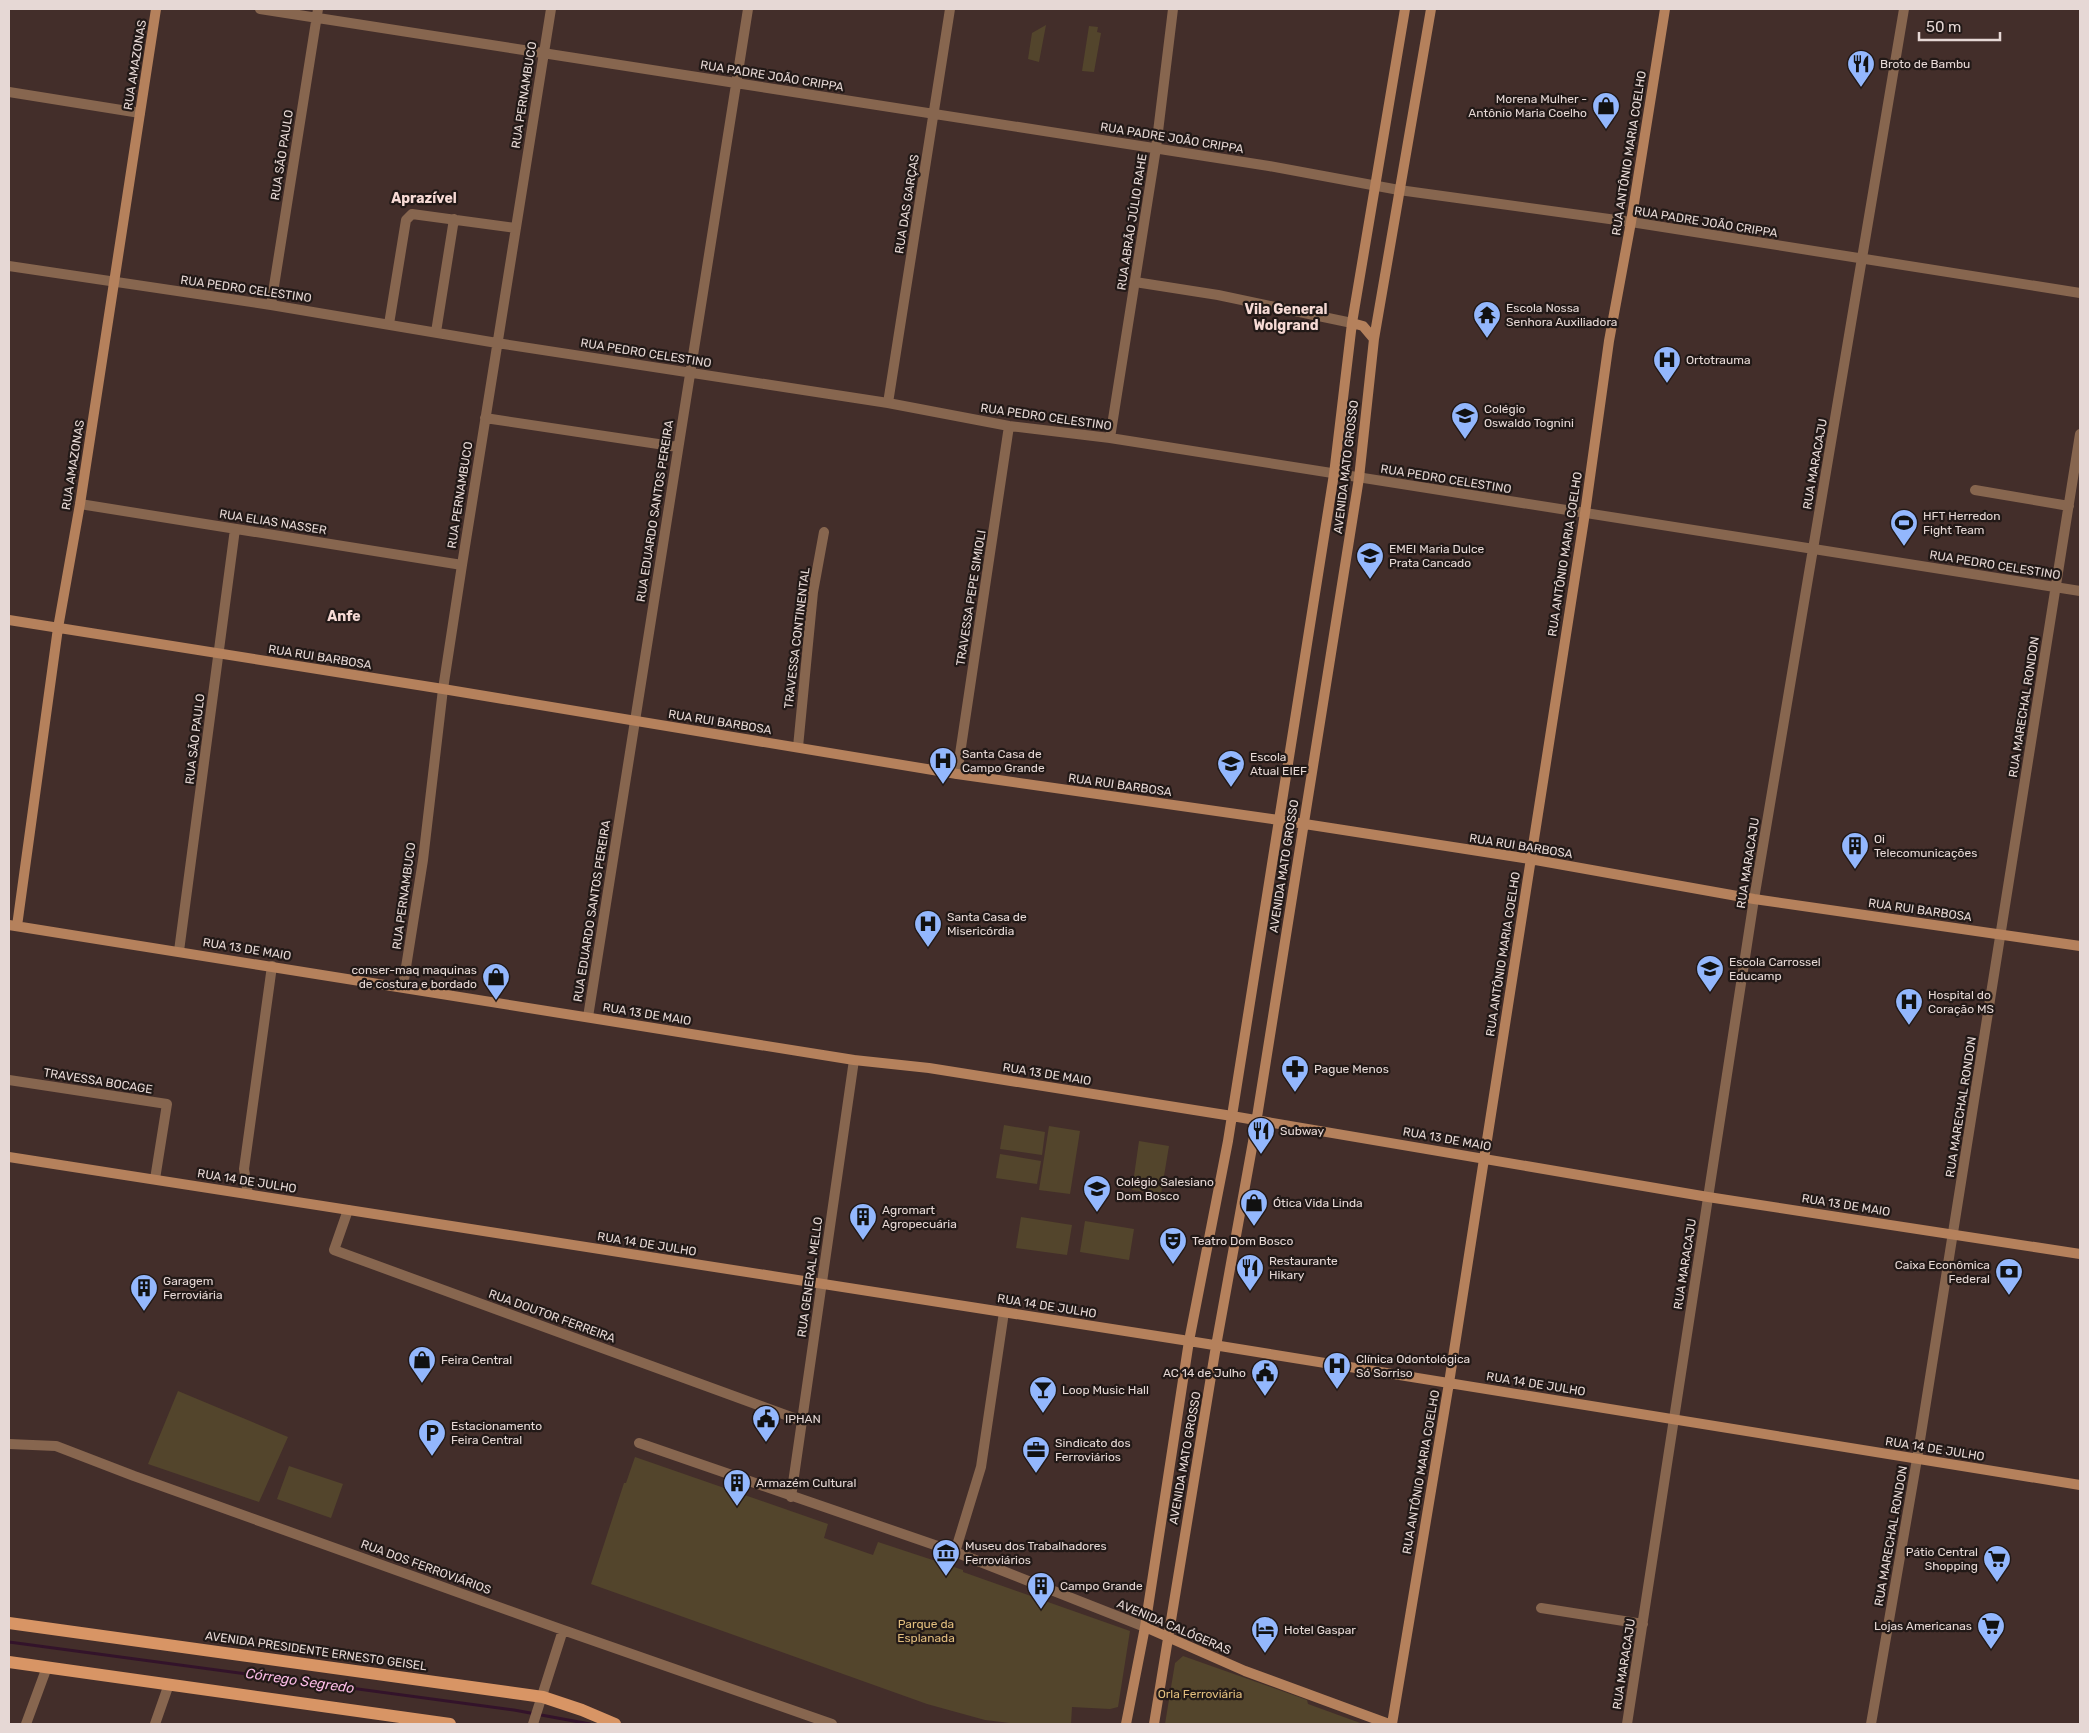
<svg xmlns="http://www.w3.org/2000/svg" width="2089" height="1733" viewBox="0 0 2089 1733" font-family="Rubik,sans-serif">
	<rect width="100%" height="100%" fill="#432e2a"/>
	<!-- green -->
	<path fill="#53452c" d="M 1046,25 L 1039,62 L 1028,59 L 1032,33 Z
		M 1089,26 L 1098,27 L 1097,32 L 1101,33 L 1094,72 L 1082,71 Z
		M 1004,1125 L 1045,1132 L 1042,1155 L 1000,1149 Z
		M 1049,1126 L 1080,1131 L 1070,1194 L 1039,1190 Z
		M 1139,1141 L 1169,1146 L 1161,1194 L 1132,1190 Z
		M 1000,1154 L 1041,1161 L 1037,1184 L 996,1178 Z
		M 1021,1217 L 1072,1225 L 1067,1255 L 1016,1248 Z
		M 1085,1221 L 1134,1229 L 1129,1260 L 1080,1252 Z
		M 178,1391 L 288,1437 L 259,1502 L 148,1464 Z
		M 635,1457 L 828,1524 L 824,1538 L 873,1555 L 878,1542 L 963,1570 L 963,1572 L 1130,1631 L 1118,1707 L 1110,1709 L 1072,1707 L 1071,1724 L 1018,1724 L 985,1720 L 927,1704 L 591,1584 L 624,1483 L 626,1483 Z
		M 289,1466 L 343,1484 L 331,1518 L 277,1499 Z
		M 1183,1656 L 1307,1700 L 1308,1704 L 1363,1724 L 1165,1724 L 1175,1663 Z"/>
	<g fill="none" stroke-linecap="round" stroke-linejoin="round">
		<!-- stream -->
		<path stroke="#33132a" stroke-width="3" d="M 9,1642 L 514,1710 L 590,1724"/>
		<!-- street -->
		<path stroke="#87664f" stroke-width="10" d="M 260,9 L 1269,166 L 1399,190 L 1631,222 L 2080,293
			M 9,92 L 140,113
			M 9,266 L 271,305 L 497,343 L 888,403 L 1009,426 L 1110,438 L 2080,591
			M 1135,282 L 1218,295 L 1352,323
			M 271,305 L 318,9
			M 389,324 L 406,220 L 412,214 L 516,228
			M 436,332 L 454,219
			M 888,403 L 950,9
			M 485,418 L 678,447
			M 1110,438 L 1156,148 L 1173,9
			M 1975,490 L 2069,506
			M 80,504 L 462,565
			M 798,747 L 813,592 L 824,532
			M 957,774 L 1009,426
			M 179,951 L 235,529
			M 403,986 L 423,860 L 443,689 L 462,565 L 551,9
			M 588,1017 L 748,9
			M 9,1080 L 167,1104 L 155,1179
			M 248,1194 L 244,1169 L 272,966
			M 348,1210 L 334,1250 L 802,1421
			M 639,1443 L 955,1552 L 1145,1627
			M 9,1444 L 56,1446 L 134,1476 L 563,1630 L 832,1724
			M 791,1497 L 854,1060
			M 955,1552 L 981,1467 L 1004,1312
			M 1541,1608 L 1643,1624
			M 26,1724 L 47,1667
			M 155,1724 L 169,1684
			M 533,1724 L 563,1630
			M 1627,1724 L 1754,899 L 1904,9
			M 1871,1724 L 1917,1459 L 2080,434"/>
		<!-- secondary -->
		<path stroke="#b5815c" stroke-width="10" d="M 1352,323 L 1363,326 L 1374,339
			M 9,620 L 443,689 L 957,774 L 1279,820 L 1530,859 L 1754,899 L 2080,946
			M 9,925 L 854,1060 L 929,1068 L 1232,1116 L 1708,1197 L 2080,1254
			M 17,926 L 58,628 L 80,504 L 156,9
			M 9,1157 L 1189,1341 L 2080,1485
			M 1145,1627 L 1245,1671 L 1389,1724
			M 1126,1724 L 1145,1627 L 1189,1341 L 1228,1141 L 1334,474 L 1352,323 L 1405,9
			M 1154,1724 L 1216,1346 L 1253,1142 L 1359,478 L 1374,339 L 1431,9
			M 1392,1724 L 1449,1383 L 1585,513 L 1609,341 L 1631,222 L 1665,9"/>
		<!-- primary -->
		<path stroke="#d89565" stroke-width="12" d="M 9,1623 L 543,1697 L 582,1710 L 615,1724
			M 9,1662 L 450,1724"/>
	</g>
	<!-- icons -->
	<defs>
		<symbol id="restaurant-pin" viewBox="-11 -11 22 30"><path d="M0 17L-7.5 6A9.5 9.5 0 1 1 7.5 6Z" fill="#93b7fd" stroke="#221917"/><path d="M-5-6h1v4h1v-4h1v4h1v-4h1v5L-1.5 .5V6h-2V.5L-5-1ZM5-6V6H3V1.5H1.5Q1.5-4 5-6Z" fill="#111"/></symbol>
		<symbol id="shop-pin" viewBox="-11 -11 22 30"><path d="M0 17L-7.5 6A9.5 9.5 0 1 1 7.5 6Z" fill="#93b7fd" stroke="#221917"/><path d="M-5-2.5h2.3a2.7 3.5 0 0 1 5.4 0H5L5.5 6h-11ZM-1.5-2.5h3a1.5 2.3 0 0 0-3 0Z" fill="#111"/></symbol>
		<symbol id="temple-pin" viewBox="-11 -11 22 30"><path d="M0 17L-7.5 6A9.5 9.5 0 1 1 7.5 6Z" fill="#93b7fd" stroke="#221917"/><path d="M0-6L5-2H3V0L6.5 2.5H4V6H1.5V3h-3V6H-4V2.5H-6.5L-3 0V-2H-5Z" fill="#111"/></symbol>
		<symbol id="hospital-pin" viewBox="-11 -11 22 30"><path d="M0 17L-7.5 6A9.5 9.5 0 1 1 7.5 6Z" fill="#93b7fd" stroke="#221917"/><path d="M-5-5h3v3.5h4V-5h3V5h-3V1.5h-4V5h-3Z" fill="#111"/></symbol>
		<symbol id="school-pin" viewBox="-11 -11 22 30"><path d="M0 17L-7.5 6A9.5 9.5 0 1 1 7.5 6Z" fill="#93b7fd" stroke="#221917"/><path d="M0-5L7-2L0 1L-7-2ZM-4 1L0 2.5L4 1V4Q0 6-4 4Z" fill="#111"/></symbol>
		<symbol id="stadium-pin" viewBox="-11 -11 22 30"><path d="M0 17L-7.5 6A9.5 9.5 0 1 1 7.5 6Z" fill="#93b7fd" stroke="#221917"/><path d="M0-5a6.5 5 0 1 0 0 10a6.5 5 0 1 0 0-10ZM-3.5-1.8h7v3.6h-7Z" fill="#111"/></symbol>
		<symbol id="building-pin" viewBox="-11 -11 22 30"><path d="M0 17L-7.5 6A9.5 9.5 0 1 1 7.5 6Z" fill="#93b7fd" stroke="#221917"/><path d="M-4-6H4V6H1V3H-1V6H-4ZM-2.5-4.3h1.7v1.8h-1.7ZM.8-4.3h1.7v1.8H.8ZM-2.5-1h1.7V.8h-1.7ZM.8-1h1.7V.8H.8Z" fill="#111"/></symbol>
		<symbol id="pharmacy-pin" viewBox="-11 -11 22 30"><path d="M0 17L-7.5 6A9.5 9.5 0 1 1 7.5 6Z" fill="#93b7fd" stroke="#221917"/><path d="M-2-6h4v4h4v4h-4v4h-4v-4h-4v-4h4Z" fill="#111"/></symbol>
		<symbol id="theatre-pin" viewBox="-11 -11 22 30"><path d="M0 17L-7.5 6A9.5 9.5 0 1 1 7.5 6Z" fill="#93b7fd" stroke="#221917"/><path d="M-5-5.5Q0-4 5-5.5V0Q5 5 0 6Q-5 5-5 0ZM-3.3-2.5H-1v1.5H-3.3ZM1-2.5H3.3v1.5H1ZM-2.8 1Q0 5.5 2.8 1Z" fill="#111"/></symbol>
		<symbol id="bank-pin" viewBox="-11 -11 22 30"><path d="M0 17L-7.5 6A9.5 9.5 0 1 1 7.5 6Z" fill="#93b7fd" stroke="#221917"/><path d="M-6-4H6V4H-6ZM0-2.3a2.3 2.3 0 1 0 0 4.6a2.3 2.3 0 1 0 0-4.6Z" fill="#111"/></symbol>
		<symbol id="civic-pin" viewBox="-11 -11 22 30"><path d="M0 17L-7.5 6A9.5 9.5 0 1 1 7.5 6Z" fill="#93b7fd" stroke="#221917"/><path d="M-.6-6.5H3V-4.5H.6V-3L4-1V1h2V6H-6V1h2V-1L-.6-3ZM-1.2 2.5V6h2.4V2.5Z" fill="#111"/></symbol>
		<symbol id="bar-pin" viewBox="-11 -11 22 30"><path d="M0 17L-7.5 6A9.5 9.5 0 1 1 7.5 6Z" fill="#93b7fd" stroke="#221917"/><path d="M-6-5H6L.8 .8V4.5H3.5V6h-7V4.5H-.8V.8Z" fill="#111"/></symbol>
		<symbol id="parking-pin" viewBox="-11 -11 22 30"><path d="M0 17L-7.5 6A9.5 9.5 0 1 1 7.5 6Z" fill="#93b7fd" stroke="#221917"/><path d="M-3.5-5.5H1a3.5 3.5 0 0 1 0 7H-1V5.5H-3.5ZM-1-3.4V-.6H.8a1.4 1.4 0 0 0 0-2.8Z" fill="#111"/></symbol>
		<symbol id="office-pin" viewBox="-11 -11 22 30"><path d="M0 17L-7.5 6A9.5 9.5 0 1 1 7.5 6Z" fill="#93b7fd" stroke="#221917"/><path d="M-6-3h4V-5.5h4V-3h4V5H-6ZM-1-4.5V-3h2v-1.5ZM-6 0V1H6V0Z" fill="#111"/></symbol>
		<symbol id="museum-pin" viewBox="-11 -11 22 30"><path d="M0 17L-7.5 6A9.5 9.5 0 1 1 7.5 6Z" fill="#93b7fd" stroke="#221917"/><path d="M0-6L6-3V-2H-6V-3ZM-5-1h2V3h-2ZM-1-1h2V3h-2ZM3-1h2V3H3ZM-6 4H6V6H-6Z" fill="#111"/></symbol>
		<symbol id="supermarket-pin" viewBox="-11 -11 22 30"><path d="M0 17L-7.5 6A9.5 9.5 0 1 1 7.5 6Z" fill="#93b7fd" stroke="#221917"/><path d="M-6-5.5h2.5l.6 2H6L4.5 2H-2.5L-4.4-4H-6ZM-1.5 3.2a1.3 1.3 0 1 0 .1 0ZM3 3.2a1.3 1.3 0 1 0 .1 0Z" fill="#111"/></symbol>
		<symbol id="hotel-pin" viewBox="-11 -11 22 30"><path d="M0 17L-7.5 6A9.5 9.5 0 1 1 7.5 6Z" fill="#93b7fd" stroke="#221917"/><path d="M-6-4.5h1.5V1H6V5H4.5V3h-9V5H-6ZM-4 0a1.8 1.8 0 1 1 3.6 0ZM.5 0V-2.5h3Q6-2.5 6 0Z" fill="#111"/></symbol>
	</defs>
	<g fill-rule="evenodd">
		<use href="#restaurant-pin" x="1845" y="48" width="32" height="43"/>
		<use href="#shop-pin" x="1590" y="90" width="32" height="43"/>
		<use href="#temple-pin" x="1471" y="299" width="32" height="43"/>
		<use href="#hospital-pin" x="1651" y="344" width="32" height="43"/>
		<use href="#school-pin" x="1449" y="400" width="32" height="43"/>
		<use href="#stadium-pin" x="1888" y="507" width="32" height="43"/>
		<use href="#school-pin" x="1354" y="540" width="32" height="43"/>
		<use href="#hospital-pin" x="927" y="745" width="32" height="43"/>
		<use href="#school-pin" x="1215" y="748" width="32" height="43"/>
		<use href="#building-pin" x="1839" y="830" width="32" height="43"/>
		<use href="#hospital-pin" x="912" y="908" width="32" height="43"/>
		<use href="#school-pin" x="1694" y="953" width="32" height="43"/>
		<use href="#shop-pin" x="480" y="961" width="32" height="43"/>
		<use href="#hospital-pin" x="1893" y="986" width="32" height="43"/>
		<use href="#pharmacy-pin" x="1279" y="1053" width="32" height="43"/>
		<use href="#restaurant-pin" x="1245" y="1115" width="32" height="43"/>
		<use href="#school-pin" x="1081" y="1173" width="32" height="43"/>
		<use href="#shop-pin" x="1238" y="1187" width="32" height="43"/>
		<use href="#building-pin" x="847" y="1201" width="32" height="43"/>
		<use href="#theatre-pin" x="1157" y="1225" width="32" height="43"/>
		<use href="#restaurant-pin" x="1234" y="1252" width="32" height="43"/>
		<use href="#bank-pin" x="1993" y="1256" width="32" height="43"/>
		<use href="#building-pin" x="128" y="1272" width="32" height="43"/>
		<use href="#shop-pin" x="406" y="1344" width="32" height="43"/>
		<use href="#hospital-pin" x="1321" y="1350" width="32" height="43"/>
		<use href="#civic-pin" x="1249" y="1357" width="32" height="43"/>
		<use href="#bar-pin" x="1027" y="1374" width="32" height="43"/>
		<use href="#civic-pin" x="750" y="1403" width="32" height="43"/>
		<use href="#parking-pin" x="416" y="1417" width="32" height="43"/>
		<use href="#office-pin" x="1020" y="1434" width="32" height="43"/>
		<use href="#building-pin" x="721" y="1467" width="32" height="43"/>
		<use href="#museum-pin" x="930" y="1537" width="32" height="43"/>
		<use href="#supermarket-pin" x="1981" y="1543" width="32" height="43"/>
		<use href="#building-pin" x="1025" y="1570" width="32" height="43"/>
		<use href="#supermarket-pin" x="1975" y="1610" width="32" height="43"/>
		<use href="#hotel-pin" x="1249" y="1614" width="32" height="43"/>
	</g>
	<g text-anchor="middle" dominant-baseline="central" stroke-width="4.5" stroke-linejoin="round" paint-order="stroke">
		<!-- poi labels -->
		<g font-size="12" fill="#e6d8d5" stroke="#221917" text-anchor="start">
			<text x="1880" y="64">Broto de Bambu</text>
			<text x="1587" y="99" text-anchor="end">Morena Mulher -<tspan x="1587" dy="14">Antônio Maria Coelho</tspan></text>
			<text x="1506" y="308">Escola Nossa<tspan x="1506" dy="14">Senhora Auxiliadora</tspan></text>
			<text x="1686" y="360">Ortotrauma</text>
			<text x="1484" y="409">Colégio<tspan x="1484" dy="14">Oswaldo Tognini</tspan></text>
			<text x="1923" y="516">HFT Herredon<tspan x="1923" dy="14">Fight Team</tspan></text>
			<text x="1389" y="549">EMEI Maria Dulce<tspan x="1389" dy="14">Prata Cancado</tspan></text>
			<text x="962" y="754">Santa Casa de<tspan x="962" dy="14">Campo Grande</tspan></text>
			<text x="1250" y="757">Escola<tspan x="1250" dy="14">Atual EIEF</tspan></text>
			<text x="1874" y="839">Oi<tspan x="1874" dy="14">Telecomunicações</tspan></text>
			<text x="947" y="917">Santa Casa de<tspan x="947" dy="14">Misericórdia</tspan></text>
			<text x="1729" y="962">Escola Carrossel<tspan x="1729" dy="14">Educamp</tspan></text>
			<text x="477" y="970" text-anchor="end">conser-maq maquinas<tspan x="477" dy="14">de costura e bordado</tspan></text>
			<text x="1928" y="995">Hospital do<tspan x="1928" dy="14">Coração MS</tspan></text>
			<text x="1314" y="1069">Pague Menos</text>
			<text x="1280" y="1131">Subway</text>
			<text x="1116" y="1182">Colégio Salesiano<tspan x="1116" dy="14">Dom Bosco</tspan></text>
			<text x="1273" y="1203">Ótica Vida Linda</text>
			<text x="882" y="1210">Agromart<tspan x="882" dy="14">Agropecuária</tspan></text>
			<text x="1192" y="1241">Teatro Dom Bosco</text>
			<text x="1269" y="1261">Restaurante<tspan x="1269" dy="14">Hikary</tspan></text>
			<text x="1990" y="1265" text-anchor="end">Caixa Econômica<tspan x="1990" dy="14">Federal</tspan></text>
			<text x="163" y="1281">Garagem<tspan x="163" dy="14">Ferroviária</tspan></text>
			<text x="1356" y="1359">Clínica Odontológica<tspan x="1356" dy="14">Só Sorriso</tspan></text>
			<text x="441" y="1360">Feira Central</text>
			<text x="1246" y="1373" text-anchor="end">AC 14 de Julho</text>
			<text x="1062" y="1390">Loop Music Hall</text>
			<text x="785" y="1419">IPHAN</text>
			<text x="451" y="1426">Estacionamento<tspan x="451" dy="14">Feira Central</tspan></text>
			<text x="1055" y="1443">Sindicato dos<tspan x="1055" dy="14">Ferroviários</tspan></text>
			<text x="756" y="1483">Armazém Cultural</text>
			<text x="965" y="1546">Museu dos Trabalhadores<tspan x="965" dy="14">Ferroviários</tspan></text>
			<text x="1978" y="1552" text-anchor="end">Pátio Central<tspan x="1978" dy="14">Shopping</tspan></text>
			<text x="1060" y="1586">Campo Grande</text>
			<text x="1972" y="1626" text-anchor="end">Lojas Americanas</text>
			<text x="1284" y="1630">Hotel Gaspar</text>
		</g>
		<!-- street labels -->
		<g font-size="12" fill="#e6d8d5" stroke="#221917">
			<text transform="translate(135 65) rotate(-81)">RUA AMAZONAS</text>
			<text transform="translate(772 76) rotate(9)">RUA PADRE JOÃO CRIPPA</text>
			<text transform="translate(524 95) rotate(-81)">RUA PERNAMBUCO</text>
			<text transform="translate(1172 138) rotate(9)">RUA PADRE JOÃO CRIPPA</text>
			<text transform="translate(1629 153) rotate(-81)">RUA ANTÔNIO MARIA COELHO</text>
			<text transform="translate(282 155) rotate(-81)">RUA SÃO PAULO</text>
			<text transform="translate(907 204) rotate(-81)">RUA DAS GARÇAS</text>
			<text transform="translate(1132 222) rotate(-81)">RUA ABRÃO JÚLIO RAHE</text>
			<text transform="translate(1706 222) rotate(9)">RUA PADRE JOÃO CRIPPA</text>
			<text transform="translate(246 289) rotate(8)">RUA PEDRO CELESTINO</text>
			<text transform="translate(646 353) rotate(9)">RUA PEDRO CELESTINO</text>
			<text transform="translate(1046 417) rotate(8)">RUA PEDRO CELESTINO</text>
			<text transform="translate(1815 464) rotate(-80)">RUA MARACAJU</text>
			<text transform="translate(73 465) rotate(-81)">RUA AMAZONAS</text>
			<text transform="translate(1346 467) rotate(-83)">AVENIDA MATO GROSSO</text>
			<text transform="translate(1446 479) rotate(9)">RUA PEDRO CELESTINO</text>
			<text transform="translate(460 495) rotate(-81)">RUA PERNAMBUCO</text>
			<text transform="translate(655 511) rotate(-81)">RUA EDUARDO SANTOS PEREIRA</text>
			<text transform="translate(273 522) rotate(9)">RUA ELIAS NASSER</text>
			<text transform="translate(1565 554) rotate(-81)">RUA ANTÔNIO MARIA COELHO</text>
			<text transform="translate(1995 565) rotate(9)">RUA PEDRO CELESTINO</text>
			<text transform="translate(971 598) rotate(-81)">TRAVESSA PEPE SIMIOLI</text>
			<text transform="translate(797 638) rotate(-83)">TRAVESSA CONTINENTAL</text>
			<text transform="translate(320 657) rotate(9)">RUA RUI BARBOSA</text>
			<text transform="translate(2024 707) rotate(-81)">RUA MARECHAL RONDON</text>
			<text transform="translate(720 722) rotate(9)">RUA RUI BARBOSA</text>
			<text transform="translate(195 739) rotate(-83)">RUA SÃO PAULO</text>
			<text transform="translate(1120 785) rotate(8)">RUA RUI BARBOSA</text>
			<text transform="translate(1521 846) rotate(9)">RUA RUI BARBOSA</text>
			<text transform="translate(1748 863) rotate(-81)">RUA MARACAJU</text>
			<text transform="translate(1284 866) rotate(-81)">AVENIDA MATO GROSSO</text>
			<text transform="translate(404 896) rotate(-82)">RUA PERNAMBUCO</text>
			<text transform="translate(1920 910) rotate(8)">RUA RUI BARBOSA</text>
			<text transform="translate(592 911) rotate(-81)">RUA EDUARDO SANTOS PEREIRA</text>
			<text transform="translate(247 949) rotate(9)">RUA 13 DE MAIO</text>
			<text transform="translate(1503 954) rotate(-81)">RUA ANTÔNIO MARIA COELHO</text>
			<text transform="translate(647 1014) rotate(9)">RUA 13 DE MAIO</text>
			<text transform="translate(1047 1074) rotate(9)">RUA 13 DE MAIO</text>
			<text transform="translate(98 1081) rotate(9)">TRAVESSA BOCAGE</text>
			<text transform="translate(1961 1107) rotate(-81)">RUA MARECHAL RONDON</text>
			<text transform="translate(1447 1139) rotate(10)">RUA 13 DE MAIO</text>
			<text transform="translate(247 1181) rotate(9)">RUA 14 DE JULHO</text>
			<text transform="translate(1846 1205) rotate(9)">RUA 13 DE MAIO</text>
			<text transform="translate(647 1244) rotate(9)">RUA 14 DE JULHO</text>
			<text transform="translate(1685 1264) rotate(-81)">RUA MARACAJU</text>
			<text transform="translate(810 1277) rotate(-82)">RUA GENERAL MELLO</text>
			<text transform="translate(1047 1306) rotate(9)">RUA 14 DE JULHO</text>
			<text transform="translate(552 1316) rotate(20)">RUA DOUTOR FERREIRA</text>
			<text transform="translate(1536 1384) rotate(9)">RUA 14 DE JULHO</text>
			<text transform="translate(1935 1449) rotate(9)">RUA 14 DE JULHO</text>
			<text transform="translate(1185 1458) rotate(-80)">AVENIDA MATO GROSSO</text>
			<text transform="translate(1421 1472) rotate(-80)">RUA ANTÔNIO MARIA COELHO</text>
			<text transform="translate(1891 1536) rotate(-80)">RUA MARECHAL RONDON</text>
			<text transform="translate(426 1567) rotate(20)">RUA DOS FERROVIÁRIOS</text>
			<text transform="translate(1174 1627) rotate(23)">AVENIDA CALÓGERAS</text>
			<text transform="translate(316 1651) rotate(8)">AVENIDA PRESIDENTE ERNESTO GEISEL</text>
			<text transform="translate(1624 1664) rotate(-81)">RUA MARACAJU</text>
		</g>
		<!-- park labels -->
		<g font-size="12" fill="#e2be7e" stroke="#221917">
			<text x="926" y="1624">Parque da<tspan x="926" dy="14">Esplanada</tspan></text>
			<text x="1200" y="1694">Orla Ferroviária</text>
		</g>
		<!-- neighbourhood labels -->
		<g font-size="14" font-weight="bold" fill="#f6dad5" stroke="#221917">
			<text x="424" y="198">Aprazível</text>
			<text x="1286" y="309">Vila General<tspan x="1286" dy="16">Wolgrand</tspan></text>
			<text x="344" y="616">Anfe</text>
		</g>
		<!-- water labels -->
		<g font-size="14" font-style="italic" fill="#fabae5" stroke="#221917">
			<text transform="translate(300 1681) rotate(8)">Córrego Segredo</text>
		</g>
	</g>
	<!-- border -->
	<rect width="2089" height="1733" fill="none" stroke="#e6d8d5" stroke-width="20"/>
	<!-- scale -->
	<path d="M1919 32v8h81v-8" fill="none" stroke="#e6d8d5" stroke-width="2.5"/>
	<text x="1926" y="32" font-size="15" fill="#e6d8d5" stroke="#221917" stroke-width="4" paint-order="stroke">50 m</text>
</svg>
